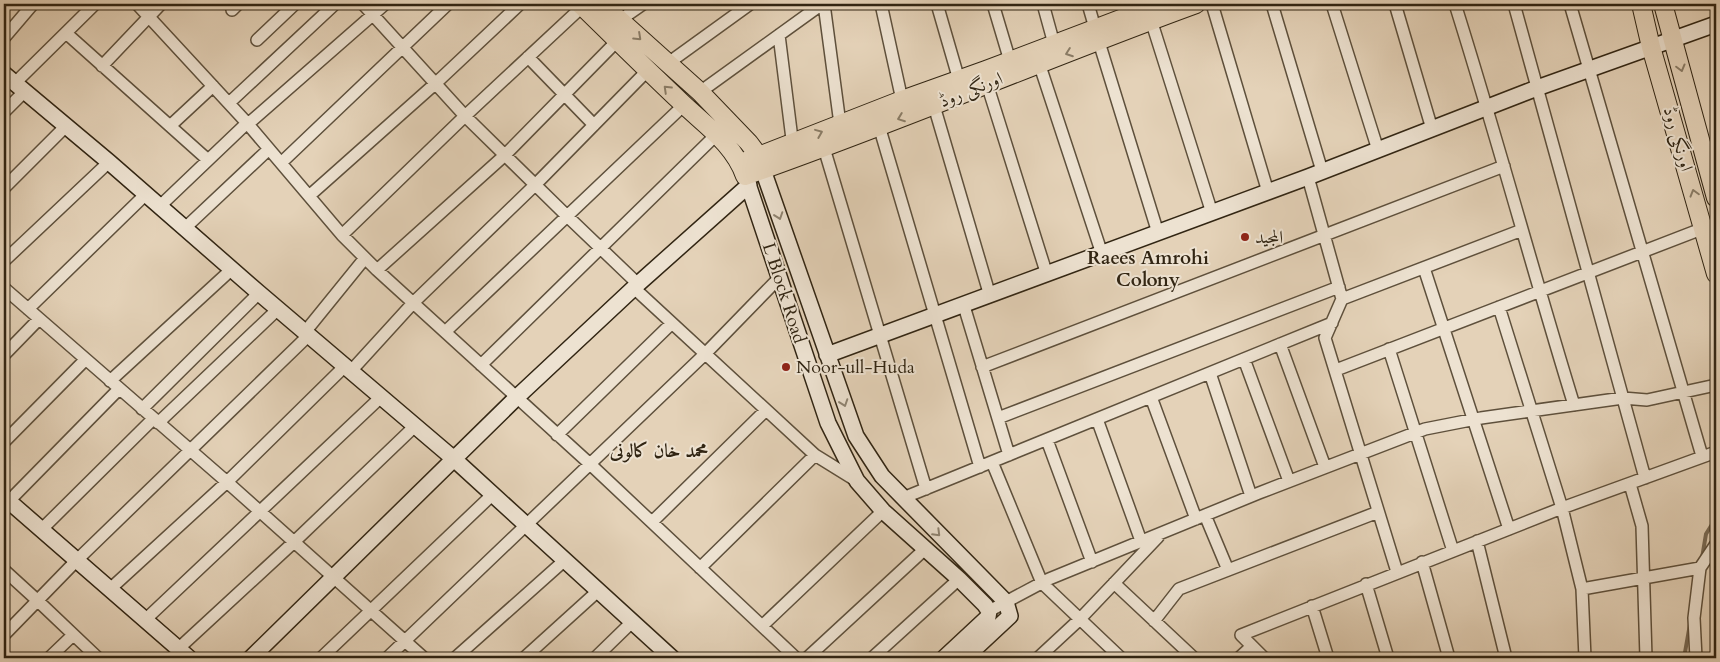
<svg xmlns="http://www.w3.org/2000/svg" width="1720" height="662" viewBox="0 0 1720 662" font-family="Cardo,Amiri,serif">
	<rect width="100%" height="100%" fill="#e4d2b8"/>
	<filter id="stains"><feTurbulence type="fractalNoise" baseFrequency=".004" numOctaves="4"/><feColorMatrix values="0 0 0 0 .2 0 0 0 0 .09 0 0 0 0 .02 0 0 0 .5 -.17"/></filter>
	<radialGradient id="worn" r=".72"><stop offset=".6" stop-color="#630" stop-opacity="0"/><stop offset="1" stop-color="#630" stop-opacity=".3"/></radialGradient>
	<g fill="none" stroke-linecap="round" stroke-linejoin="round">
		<!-- stream -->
		<path stroke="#786954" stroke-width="4" d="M 1702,558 L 1706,534 L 1716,518
			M 1684,658 L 1690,624"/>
		<defs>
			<path id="street" d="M 137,4 L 247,123 L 342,235 L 377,270 L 590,464 L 796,658
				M 363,4 L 465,116 L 566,215 L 638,284
				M 824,4 L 840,124
				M 881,4 L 902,100
				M 937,4 L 959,80
				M 993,4 L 1010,61
				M 1043,4 L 1054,44
				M 1088,4 L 1095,28
				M 1212,4 L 1268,192
				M 1272,4 L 1322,171
				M 1332,4 L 1378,150
				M 1395,4 L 1432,129
				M 1455,4 C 1497,137 1533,272 1574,405
				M 1514,4 L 1645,478
				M 1570,4 L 1702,456
				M 232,10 L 238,4
				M 620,20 L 643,4
				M 1151,20 L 1212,213
				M 66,33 L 208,160
				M 779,35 L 793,147
				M 4,38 L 33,4
				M 257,40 L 295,4
				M 1099,42 L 1158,233
				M 528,57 L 594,125
				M 1039,63 L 1102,254
				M 667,64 L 750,4
				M 102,66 L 161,4
				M 15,83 L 95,4
				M 987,84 L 1047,275
				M 700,92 L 822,4
				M 932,99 L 990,296
				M 229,103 L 335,4
				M 4,112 L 25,91
				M 248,124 L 385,4
				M 170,126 L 213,86
				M 879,126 L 980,467
				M 824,148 L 926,489
				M 281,163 L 448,4
				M 1308,177 L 1342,299 L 1325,338 L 1397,572
				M 4,188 L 66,126
				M 309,196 L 436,83 L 520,4
				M 160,206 L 247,123
				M 185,228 L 269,149
				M 342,235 L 465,116 L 583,6
				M 4,261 L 109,162
				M 1424,268 L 1509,529
				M 377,270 L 505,155 L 618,40
				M 4,288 L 227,482 L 424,658
				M 634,288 L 815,455 L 857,481
				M 1342,299 L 1522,230
				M 964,306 L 1009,455
				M 1499,307 L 1562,508 L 1582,589 L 1585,658
				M 28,309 L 146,194
				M 305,332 L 365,258
				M 445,332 L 684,105
				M 1280,344 L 1325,467
				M 1389,349 L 1453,551
				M 4,355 L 39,319
				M 1244,359 L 1289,481
				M 481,365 L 717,134
				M 982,367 L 1504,166
				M 1336,370 L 1704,228
				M 351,371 L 413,303 L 535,185 L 648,70
				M 1210,373 L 1251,496
				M 110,381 L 232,269
				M 1151,397 L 1196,519
				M 142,409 L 259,293
				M 998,418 L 1339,287
				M 1097,419 L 1141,541
				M 158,423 L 278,309
				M 557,435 L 672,323
				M 1047,440 L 1092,562
				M 4,442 L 85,360
				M 992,462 L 1042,583 L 1121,658
				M 1630,484 L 1642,526 L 1646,658
				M 903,498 L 1332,323
				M 9,501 L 119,389
				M 1205,515 L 1228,570
				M 652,522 L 766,410
				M 41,530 L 153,419
				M 1477,541 L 1506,658
				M 1422,562 L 1449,658
				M 700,568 L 815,455
				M 4,570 L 38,601 L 98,658
				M 1114,583 L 1194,658
				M 1366,584 L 1388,658
				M 1582,589 L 1700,568
				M 109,590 L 227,482 L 345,366
				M 1312,606 L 1328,658
				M 989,611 L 1049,579 L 1259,493 L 1425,429 L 1481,418 L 1623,398 L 1647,400 L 1716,385
				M 145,620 L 381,397
				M 1154,621 L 1179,589 L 1378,512
				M 762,626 L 883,511
				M 4,635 L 76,561 L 309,335
				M 1252,646 L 1241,635 L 1562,508 L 1716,452
				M 178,649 L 294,542 L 415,426
				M 49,658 L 73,635
				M 321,658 L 492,495
				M 387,658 L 705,354 L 779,278
				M 455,658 L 565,560
				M 524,658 L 598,591
				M 595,658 L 632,622
				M 807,658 L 925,549
				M 872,658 L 959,579
				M 1038,658 L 1080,619 L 1158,537
				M 1239,658 L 1252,646 L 1264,658
				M 1696,658 L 1694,618 L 1700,568 L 1716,544"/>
			<path id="secondary" d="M 4,74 L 109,162 L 259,293 L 454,459 L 672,658
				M 763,170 L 856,436 L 882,476 L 1006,602 L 1010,616 L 965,658
				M 746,178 L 828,423 L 857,481 L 883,511 L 959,579 L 985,605 L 989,611 L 988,617 L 944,658
				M 827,355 L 1308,177 L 1537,88 L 1716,24
				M 4,497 L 189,658
				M 251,658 L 516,398 L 638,284 L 749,185"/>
			<path id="primary" d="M 580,4 C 614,37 647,70 681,102 C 705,125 734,144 745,176 C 897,123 1045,59 1196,4
				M 602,4 L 700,92 L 749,143 L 758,155 L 761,164
				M 1641,4 L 1651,47 L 1716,274
				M 1663,4 L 1716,198
				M 741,163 L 902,100 L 986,70 L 1160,4"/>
		</defs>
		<!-- street casing -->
		<use href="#street" stroke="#5e503c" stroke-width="14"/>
		<!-- secondary casing -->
		<use href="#secondary" stroke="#312513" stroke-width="18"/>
		<!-- primary casing -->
		<use href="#primary" stroke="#312513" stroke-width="20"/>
		<!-- street -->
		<use href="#street" stroke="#ede2d1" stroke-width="11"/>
		<!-- secondary -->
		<use href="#secondary" stroke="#ede2d1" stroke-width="15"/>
		<!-- primary -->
		<use href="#primary" stroke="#e4d2b8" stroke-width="18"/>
	</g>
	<!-- one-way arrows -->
	<defs><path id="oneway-chevron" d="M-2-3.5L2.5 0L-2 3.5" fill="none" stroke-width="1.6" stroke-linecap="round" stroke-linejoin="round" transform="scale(1.25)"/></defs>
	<g stroke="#8a7c66">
		<use href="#oneway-chevron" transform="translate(638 37) rotate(43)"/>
		<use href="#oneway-chevron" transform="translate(1069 53) rotate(160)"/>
		<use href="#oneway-chevron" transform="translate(1681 68) rotate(75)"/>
		<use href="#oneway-chevron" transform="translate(667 89) rotate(-136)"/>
		<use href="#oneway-chevron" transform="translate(901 118) rotate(159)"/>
		<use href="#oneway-chevron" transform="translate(819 133) rotate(-22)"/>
		<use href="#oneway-chevron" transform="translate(1694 193) rotate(-106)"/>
	</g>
	<g stroke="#8f8472">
		<use href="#oneway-chevron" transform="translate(779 216) rotate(71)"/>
		<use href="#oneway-chevron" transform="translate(844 403) rotate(71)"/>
		<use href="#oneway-chevron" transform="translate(937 533) rotate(45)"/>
	</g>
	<!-- markers -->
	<g fill="#8f2418" stroke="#ede2d1" stroke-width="2">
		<circle cx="1245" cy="237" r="5"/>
		<circle cx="786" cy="367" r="5"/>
	</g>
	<g text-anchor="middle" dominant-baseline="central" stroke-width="4" stroke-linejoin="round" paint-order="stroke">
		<!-- street labels -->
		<g font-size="18" fill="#312513" stroke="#ede2d1">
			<text transform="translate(971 90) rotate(-22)">اورنگی روڈ</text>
			<text transform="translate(1678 139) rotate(74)">اورنگی روڈ</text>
			<text transform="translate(784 293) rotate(72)">L Block Road</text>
		</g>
		<!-- poi labels -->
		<g font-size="18" fill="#312513" stroke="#ede2d1" text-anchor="start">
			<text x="1255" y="237">المجید</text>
			<text x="796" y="367">Noor-ull-Huda</text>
		</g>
		<!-- neighbourhood labels -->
		<g font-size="19" font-weight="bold" fill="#312513" stroke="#ede2d1">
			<text x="1148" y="258">Raees Amrohi<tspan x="1148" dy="22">Colony</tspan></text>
			<text x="659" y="451">محمد خان کالونی</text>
		</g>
	</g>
	<!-- margin -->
	<rect width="1720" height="662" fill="none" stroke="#e4d2b8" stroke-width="20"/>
	<rect x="5" y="5" width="1710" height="652" fill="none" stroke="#312513" stroke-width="2.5"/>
	<rect x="10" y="10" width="1700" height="642" fill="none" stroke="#312513"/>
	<rect width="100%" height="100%" filter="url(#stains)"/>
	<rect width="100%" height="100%" fill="url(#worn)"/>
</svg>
